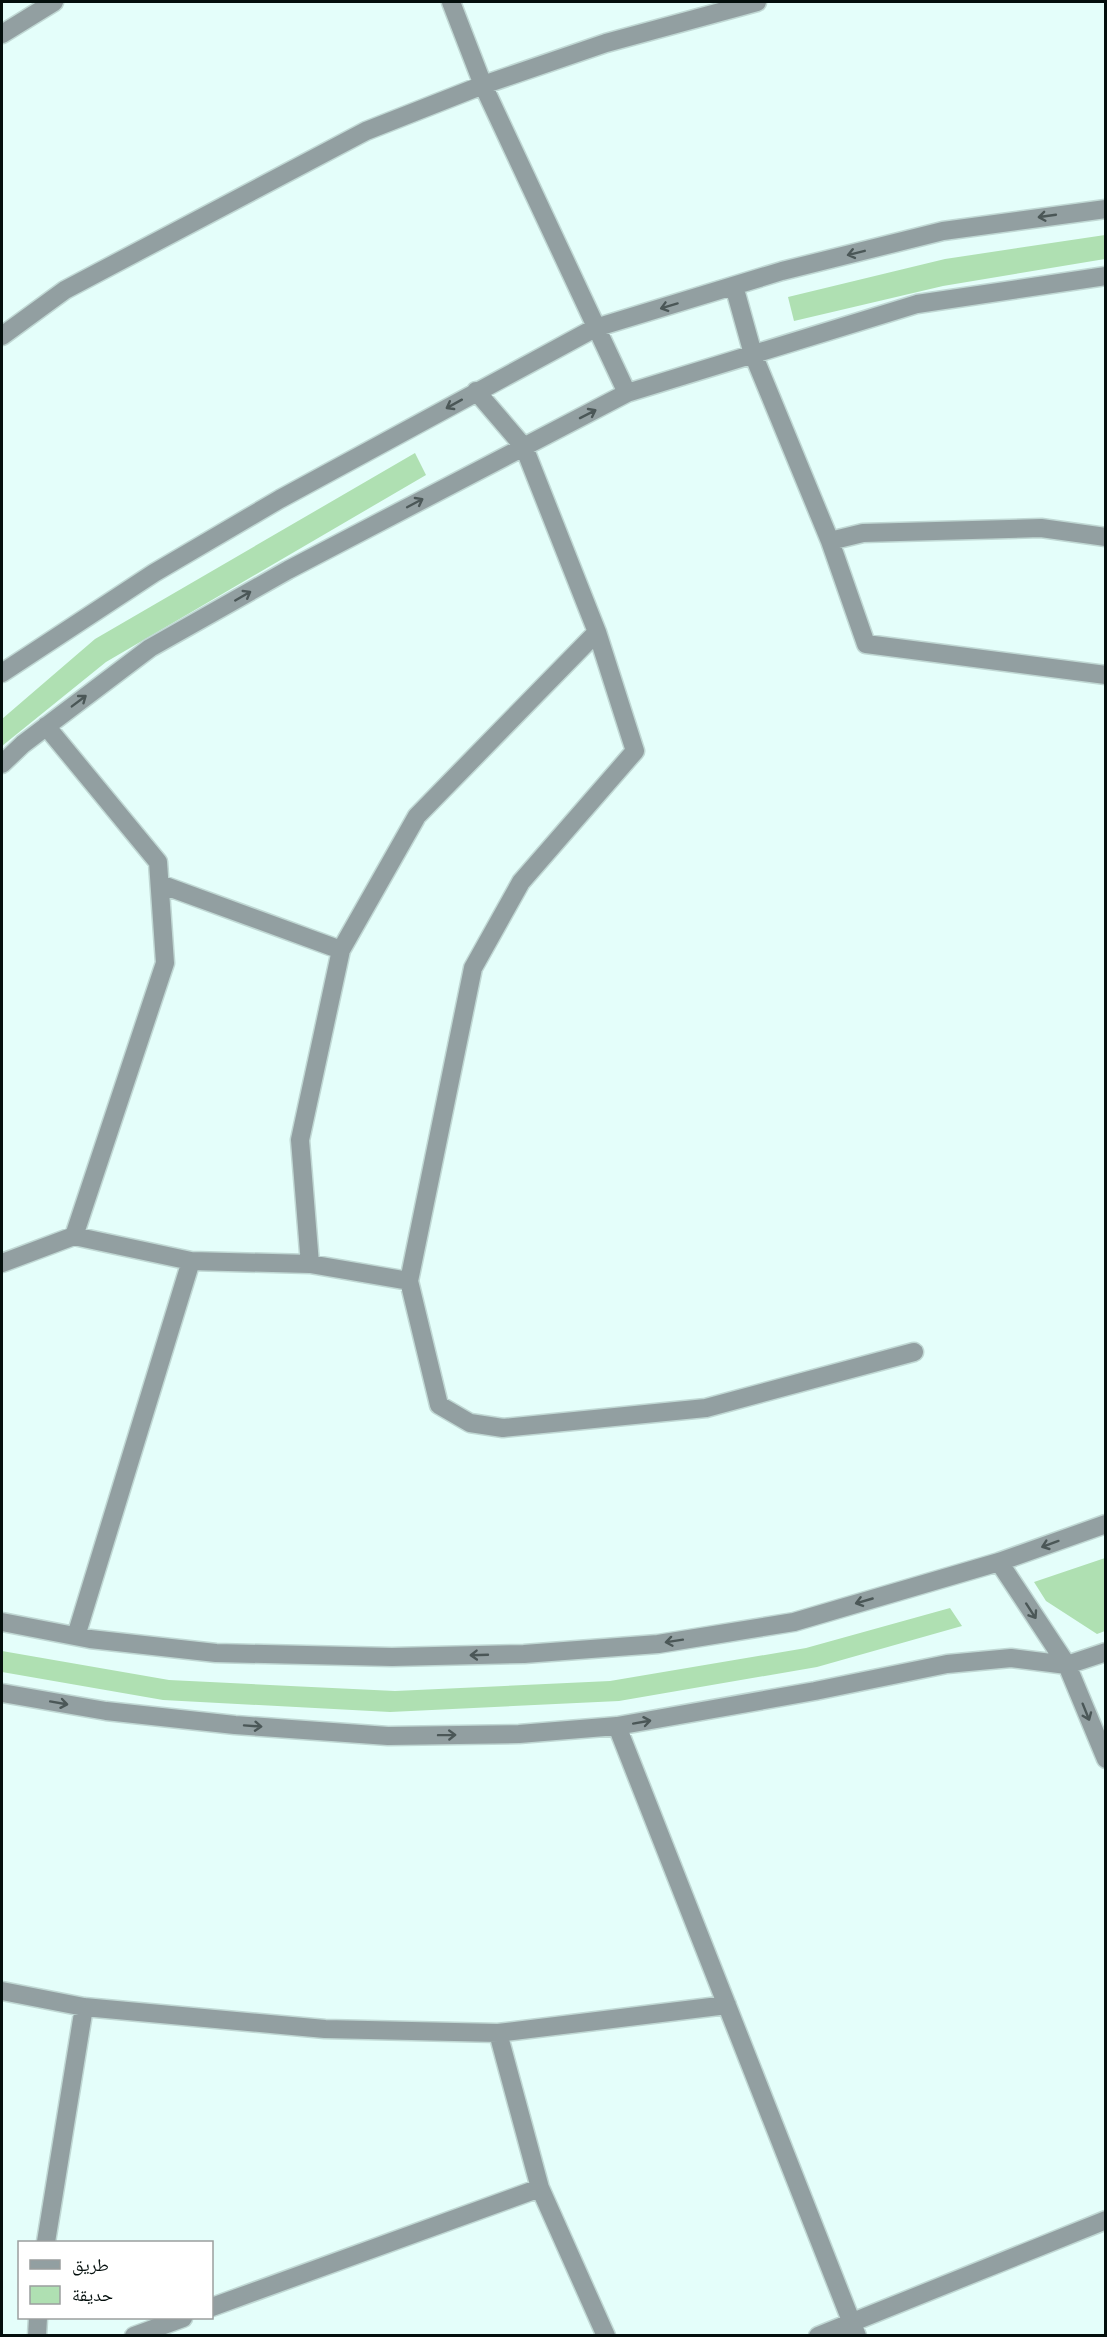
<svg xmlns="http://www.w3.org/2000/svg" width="1107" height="2337" viewBox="0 0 1107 2337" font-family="'Archivo Narrow','Noto Naskh Arabic',sans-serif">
	<rect width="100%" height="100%" fill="#e4fefa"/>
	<!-- green -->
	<path fill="#afe0b2" d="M 1105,235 L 1105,259 L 943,286 L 794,321 L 788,297 L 945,259 Z
		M 415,453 L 426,475 L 106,662 L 2,746 L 2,719 L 95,639 Z
		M 1105,1558 L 1105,1631 L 1097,1634 L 1046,1601 L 1034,1582 Z
		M 950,1608 L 962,1626 L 817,1667 L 619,1701 L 390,1712 L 163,1700 L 2,1672 L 2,1651 L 169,1680 L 395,1691 L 610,1681 L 806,1648 Z"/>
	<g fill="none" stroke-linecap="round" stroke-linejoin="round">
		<defs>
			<path id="minor" d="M 451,2 L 483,85 L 627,393
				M 2,34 L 54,2
				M 734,286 L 753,354 L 830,541 L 866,644 L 1106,675
				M 2,336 L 65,290 L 366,131 L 483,85 L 606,43 L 757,2
				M 476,391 L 524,447 L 597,632 L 635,751 L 521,882 L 473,968 L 409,1281 L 439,1405 L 470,1423 L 503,1428 L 706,1408 L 914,1352
				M 830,541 L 863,533 L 1041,528 L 1106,537
				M 2,673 L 154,573 L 280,499 L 595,328 L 782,271 L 943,231 L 1106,209
				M 46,726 L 158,862 L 165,963 L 74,1236
				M 2,764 L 23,744 L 150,648 L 288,570 L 627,393 L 917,304 L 1106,276
				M 160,884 L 341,950
				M 2,1263 L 74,1236 L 191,1261 L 310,1264 L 409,1281
				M 310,1264 L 300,1140 L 341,950 L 417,816 L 597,632
				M 999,1562 L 1067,1665 L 1106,1759
				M 2,1622 L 90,1639 L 216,1653 L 392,1657 L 524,1654 L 658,1644 L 794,1622 L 999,1562 L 1106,1524
				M 76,1636 L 191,1261
				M 2,1693 L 106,1711 L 235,1725 L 388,1736 L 519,1734 L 617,1726 L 815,1691 L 947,1664 L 1011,1658 L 1067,1665 L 1106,1652
				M 617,1726 L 857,2336
				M 2,1991 L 84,2007 L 325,2029 L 498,2033 L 727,2005
				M 498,2033 L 540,2188 L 606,2336
				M 46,2242 L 84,2007
				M 212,2307 L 540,2188
				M 37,2336 L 38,2318
				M 134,2336 L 183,2318
				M 818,2336 L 1106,2220"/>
		</defs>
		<!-- minor casing -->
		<use href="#minor" stroke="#c0d8d4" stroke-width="21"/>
		<!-- minor -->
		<use href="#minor" stroke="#929fa1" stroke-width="18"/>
	</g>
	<!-- one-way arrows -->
	<defs><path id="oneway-shaft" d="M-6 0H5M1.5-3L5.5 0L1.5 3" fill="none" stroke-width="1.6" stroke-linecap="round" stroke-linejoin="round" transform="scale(1.5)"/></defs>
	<g stroke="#4b5757">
		<use href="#oneway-shaft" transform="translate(1047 216) rotate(172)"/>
		<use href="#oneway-shaft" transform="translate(856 253) rotate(166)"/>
		<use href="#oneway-shaft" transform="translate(669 306) rotate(163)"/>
		<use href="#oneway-shaft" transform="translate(454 404) rotate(151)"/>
		<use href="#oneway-shaft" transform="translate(588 414) rotate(-27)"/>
		<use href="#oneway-shaft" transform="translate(415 503) rotate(-28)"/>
		<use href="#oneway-shaft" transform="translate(243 596) rotate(-30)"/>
		<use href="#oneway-shaft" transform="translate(79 701) rotate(-37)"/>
		<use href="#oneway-shaft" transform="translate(1050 1544) rotate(160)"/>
		<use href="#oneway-shaft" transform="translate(864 1601) rotate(164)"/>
		<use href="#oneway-shaft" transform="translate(1031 1611) rotate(57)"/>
		<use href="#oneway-shaft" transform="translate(674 1641) rotate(171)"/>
		<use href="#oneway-shaft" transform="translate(479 1655) rotate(178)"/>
		<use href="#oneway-shaft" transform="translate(59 1703) rotate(10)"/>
		<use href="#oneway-shaft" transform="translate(1086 1712) rotate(68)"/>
		<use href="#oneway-shaft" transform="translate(642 1722) rotate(-10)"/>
		<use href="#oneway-shaft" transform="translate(253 1726) rotate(4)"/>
		<use href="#oneway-shaft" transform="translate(447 1735) rotate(-1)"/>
	</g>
	<!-- border -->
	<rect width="1107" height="2337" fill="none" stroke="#040f0d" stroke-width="6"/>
	<!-- legend -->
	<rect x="18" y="2241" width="195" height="78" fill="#ffffff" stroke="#9b9f9e" stroke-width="1.5"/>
	<rect x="30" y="2260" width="30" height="9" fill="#929fa1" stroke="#9b9f9e" stroke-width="1.5"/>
	<text x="72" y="2271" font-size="18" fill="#040f0d">طريق</text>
	<rect x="30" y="2286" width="30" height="18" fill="#afe0b2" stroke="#9b9f9e" stroke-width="1.5"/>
	<text x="72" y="2301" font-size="18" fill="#040f0d">حديقة</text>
</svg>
